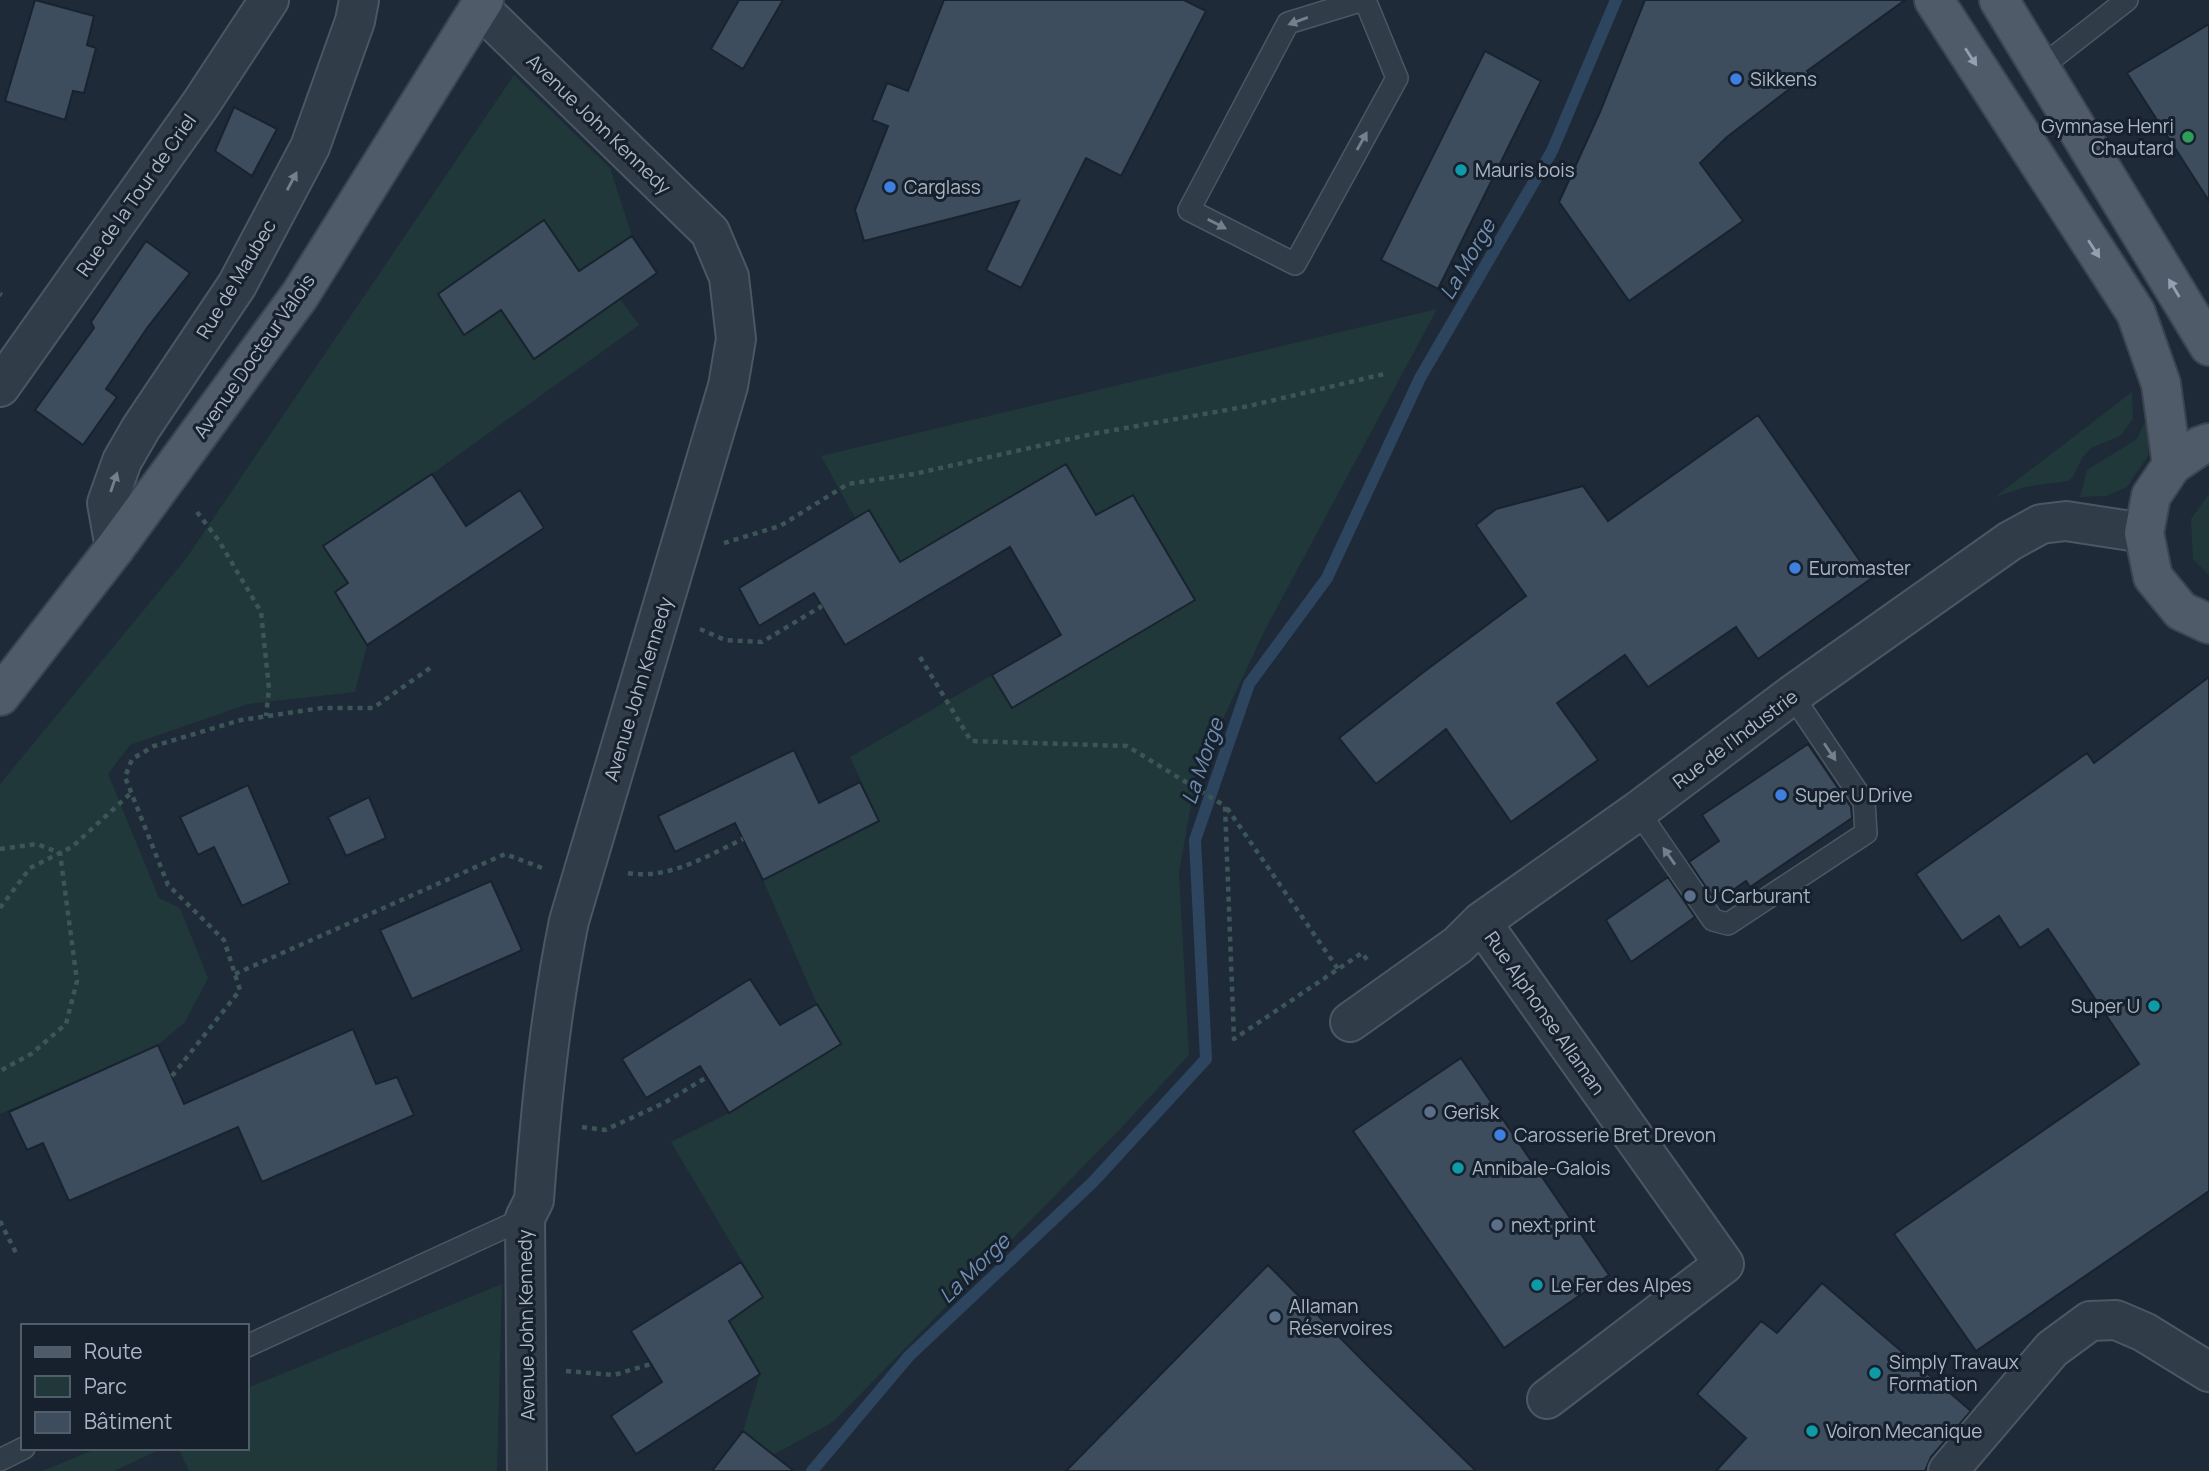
<svg xmlns="http://www.w3.org/2000/svg" width="2209" height="1471" viewBox="0 0 2209 1471" font-family="Manrope,sans-serif">
	<rect width="100%" height="100%" fill="#1e2a38"/>
	<!-- green -->
	<path fill="#203839" d="M 514,75 L 610,168 L 632,236 L 579,271 L 544,220 L 438,295 L 464,335 L 501,310 L 534,359 L 620,299 L 639,325 L 432,474 L 324,546 L 348,583 L 335,593 L 367,645 L 355,692 L 248,704 L 130,745 L 108,774 L 159,898 L 180,908 L 208,978 L 185,1022 L 158,1045 L 0,1114 L 0,784 L 185,560 Z
		M 1437,309 L 1264,632 L 1196,776 L 1179,873 L 1189,1055 L 1121,1128 L 833,1422 L 773,1455 L 743,1431 L 760,1374 L 729,1321 L 763,1297 L 671,1142 L 729,1113 L 841,1044 L 817,1004 L 763,880 L 879,821 L 850,757 L 992,675 L 1012,707 L 1195,600 L 1155,534 L 1096,515 L 1066,464 L 900,562 L 870,510 L 855,518 L 821,456 Z
		M 2132,392 L 2133,419 L 2120,436 L 2091,448 L 2082,458 L 2073,477 L 2068,481 L 2025,487 L 1995,497 Z
		M 2151,408 L 2148,456 L 2127,487 L 2106,496 L 2080,497 L 2087,470 L 2137,439 Z
		M 2209,494 L 2209,575 L 2193,559 L 2191,519 Z
		M 502,1284 L 497,1471 L 189,1471 L 178,1448 L 247,1448 L 247,1388 Z
		M 98,1448 L 163,1448 L 114,1471 L 42,1471 Z"/>
	<g fill="none" stroke-linecap="round" stroke-linejoin="round">
		<!-- stream -->
		<path stroke="#2d455f" stroke-width="12" d="M 812,1471 L 909,1356 L 1093,1182 L 1206,1059 L 1195,840 L 1249,684 L 1327,578 L 1420,378 L 1552,151 L 1616,0"/>
	</g>
	<!-- building -->
	<path fill="#3e4d5e" stroke="#19232f" stroke-width="2" d="M 35,0 L 94,16 L 87,45 L 96,48 L 84,93 L 73,91 L 65,120 L 5,101 Z
		M 739,0 L 783,0 L 743,69 L 711,49 Z
		M 944,0 L 1184,0 L 1206,11 L 1121,176 L 1086,158 L 1021,288 L 986,270 L 1019,201 L 864,241 L 855,210 L 888,126 L 872,120 L 887,83 L 908,91 Z
		M 1645,0 L 1905,0 L 1807,71 L 1809,74 L 1727,137 L 1700,163 L 1743,221 L 1629,301 L 1559,202 L 1600,112 Z
		M 2209,24 L 2209,201 L 2127,73 Z
		M 1485,51 L 1541,81 L 1438,289 L 1381,260 Z
		M 234,107 L 277,129 L 252,176 L 215,151 Z
		M 544,220 L 579,271 L 632,236 L 657,273 L 534,359 L 501,310 L 464,335 L 438,294 Z
		M 146,241 L 190,273 L 147,328 L 106,389 L 117,397 L 83,445 L 35,410 L 94,328 L 91,322 Z
		M 1758,415 L 1872,578 L 1758,659 L 1736,627 L 1648,687 L 1625,655 L 1557,703 L 1598,760 L 1511,822 L 1446,729 L 1376,784 L 1339,738 L 1425,671 L 1526,596 L 1476,525 L 1496,509 L 1583,486 L 1608,521 Z
		M 1066,464 L 1096,515 L 1133,495 L 1195,600 L 1012,708 L 992,675 L 1061,635 L 1010,547 L 845,645 L 814,593 L 759,626 L 739,588 L 869,510 L 900,562 Z
		M 432,474 L 466,526 L 520,490 L 544,528 L 367,645 L 335,592 L 348,583 L 323,546 Z
		M 2209,677 L 2209,1191 L 1976,1351 L 1894,1234 L 2139,1064 L 2048,929 L 2020,948 L 1999,916 L 1962,941 L 1916,874 L 2087,753 L 2094,763 Z
		M 1808,744 L 1851,807 L 1852,818 L 1750,887 L 1746,881 L 1716,902 L 1689,862 L 1719,841 L 1702,815 Z
		M 794,750 L 819,803 L 860,782 L 879,821 L 763,880 L 735,823 L 675,852 L 658,816 Z
		M 248,785 L 290,883 L 242,906 L 214,847 L 198,855 L 180,817 Z
		M 369,797 L 386,838 L 346,856 L 328,817 Z
		M 1668,877 L 1695,917 L 1631,962 L 1606,920 Z
		M 491,881 L 522,950 L 412,999 L 380,930 Z
		M 750,979 L 780,1025 L 817,1004 L 841,1044 L 729,1113 L 700,1066 L 646,1098 L 622,1059 Z
		M 353,1029 L 376,1084 L 397,1077 L 414,1115 L 262,1182 L 238,1127 L 69,1201 L 43,1143 L 27,1150 L 9,1112 L 158,1045 L 184,1104 Z
		M 1461,1058 L 1609,1275 L 1504,1348 L 1353,1131 Z
		M 741,1262 L 763,1297 L 729,1321 L 760,1374 L 636,1454 L 611,1416 L 662,1382 L 631,1331 Z
		M 1268,1265 L 1373,1371 L 1476,1471 L 1066,1471 Z
		M 1822,1283 L 1971,1411 L 1931,1457 L 1925,1471 L 1716,1471 L 1746,1438 L 1697,1394 L 1761,1321 L 1777,1333 Z
		M 743,1431 L 794,1471 L 712,1471 Z"/>
	<g fill="none" stroke-linecap="round" stroke-linejoin="round">
		<defs>
			<path id="service" d="M 1363,0 L 1288,23 L 1189,210 L 1295,264 L 1397,78 L 1365,0
				M 2040,68 L 2127,0
				M 1638,811 L 1713,920 L 1728,924 L 1866,833 L 1864,802 L 1792,695
				M 247,1346 L 525,1218
				M 0,1460 L 24,1448"/>
			<path id="minor" d="M 479,7 L 710,232 L 729,277 L 736,339 L 728,386 L 569,921 C 550,1014 541,1106 534,1200 L 525,1218 L 527,1471
				M 0,387 L 200,105 L 269,0
				M 115,548 L 107,503 L 122,461 L 141,428 L 237,285 L 310,147 L 355,21 L 359,0
				M 1481,922 L 1724,1264 L 1547,1399
				M 1350,1022 L 1458,945 L 1481,922 L 1638,811 L 1792,695 L 2010,541 L 2041,524 L 2066,521 L 2144,533
				M 1948,1471 L 2052,1349 L 2090,1321 L 2116,1320 L 2144,1332 L 2209,1372"/>
			<path id="primary" d="M 1934,0 L 2136,313 L 2161,384 L 2172,465
				M 1999,0 L 2209,346
				M 2209,443 L 2200,446 L 2172,465 L 2151,496 L 2144,533 L 2153,577 L 2181,611 L 2209,624
				M 0,696 L 115,548 L 300,295 L 484,0"/>
		</defs>
		<!-- service casing -->
		<use href="#service" stroke="#4c5764" stroke-width="24"/>
		<!-- minor casing -->
		<use href="#minor" stroke="#4c5764" stroke-width="42"/>
		<!-- primary casing -->
		<use href="#primary" stroke="#3b4552" stroke-width="42"/>
		<!-- path -->
		<path stroke="#3d5557" stroke-width="4.5" stroke-dasharray="5 5" stroke-linecap="butt" d="M 0,294 L 2,295
			M 197,512 L 219,541 L 261,612 L 269,689 L 266,716
			M 724,543 L 780,526 L 848,484 L 914,474 L 1092,434 L 1249,406 L 1384,374
			M 700,629 L 725,640 L 762,642 L 822,606
			M 920,657 L 971,741 L 1127,746 L 1225,806 L 1234,1039 L 1362,953 L 1368,961
			M 1227,808 L 1338,969
			M 0,849 L 37,844 L 60,853 L 77,981 L 66,1024 L 31,1054 L 0,1071
			M 628,873 C 668,880 707,856 743,839
			M 0,908 L 30,868 L 72,847 L 131,793
			M 235,974 L 505,854 L 542,868
			M 172,1076 L 240,990 L 224,940 L 168,885 L 125,777 L 132,759 L 154,746 L 241,720 L 322,708 L 373,708 L 433,666
			M 582,1127 L 605,1130 L 664,1103 L 707,1077
			M 0,1221 L 17,1255
			M 566,1371 L 614,1375 L 651,1364"/>
		<!-- service -->
		<use href="#service" stroke="#313c49" stroke-width="21"/>
		<!-- minor -->
		<use href="#minor" stroke="#313c49" stroke-width="38"/>
		<!-- primary -->
		<use href="#primary" stroke="#4f5b69" stroke-width="38"/>
	</g>
	<!-- one-way arrows -->
	<defs><path id="oneway-solid" d="M-6-.8H1V-3.2L6.5 0L1 3.2V.8H-6Z" transform="scale(1.75)"/></defs>
	<g fill="#74808e">
		<use href="#oneway-solid" transform="translate(1298 21) rotate(160)"/>
		<use href="#oneway-solid" transform="translate(1362 141) rotate(-61)"/>
		<use href="#oneway-solid" transform="translate(292 181) rotate(-62)"/>
		<use href="#oneway-solid" transform="translate(1217 224) rotate(27)"/>
		<use href="#oneway-solid" transform="translate(114 482) rotate(-71)"/>
		<use href="#oneway-solid" transform="translate(1830 752) rotate(56)"/>
		<use href="#oneway-solid" transform="translate(1669 856) rotate(-125)"/>
	</g>
	<g fill="#94a0af">
		<use href="#oneway-solid" transform="translate(1971 57) rotate(57)"/>
		<use href="#oneway-solid" transform="translate(2094 249) rotate(57)"/>
		<use href="#oneway-solid" transform="translate(2174 288) rotate(-121)"/>
	</g>
	<!-- markers -->
	<g fill="#3f7fe0" stroke="#17212d" stroke-width="2.5">
		<circle cx="1736" cy="79" r="7"/>
		<circle cx="890" cy="187" r="7"/>
		<circle cx="1795" cy="568" r="7"/>
		<circle cx="1781" cy="795" r="7"/>
		<circle cx="1500" cy="1135" r="7"/>
	</g>
	<circle fill="#2e9e5b" stroke="#17212d" stroke-width="2.5" cx="2188" cy="137" r="7"/>
	<g fill="#0f9aa8" stroke="#17212d" stroke-width="2.5">
		<circle cx="1461" cy="170" r="7"/>
		<circle cx="2154" cy="1006" r="7"/>
		<circle cx="1458" cy="1168" r="7"/>
		<circle cx="1537" cy="1285" r="7"/>
		<circle cx="1875" cy="1373" r="7"/>
		<circle cx="1812" cy="1431" r="7"/>
	</g>
	<g fill="#5c6f8a" stroke="#17212d" stroke-width="2.5">
		<circle cx="1690" cy="896" r="7"/>
		<circle cx="1430" cy="1112" r="7"/>
		<circle cx="1497" cy="1225" r="7"/>
		<circle cx="1275" cy="1317" r="7"/>
	</g>
	<g text-anchor="middle" dominant-baseline="central" stroke-width="6" stroke-linejoin="round" paint-order="stroke">
		<!-- poi labels -->
		<g font-size="19" fill="#abb7c6" stroke="#17212d" text-anchor="start">
			<text x="1750" y="79">Sikkens</text>
			<text x="2174" y="126" text-anchor="end">Gymnase Henri<tspan x="2174" dy="22">Chautard</tspan></text>
			<text x="1475" y="170">Mauris bois</text>
			<text x="904" y="187">Carglass</text>
			<text x="1809" y="568">Euromaster</text>
			<text x="1795" y="795">Super U Drive</text>
			<text x="1704" y="896">U Carburant</text>
			<text x="2140" y="1006" text-anchor="end">Super U</text>
			<text x="1444" y="1112">Gerisk</text>
			<text x="1514" y="1135">Carosserie Bret Drevon</text>
			<text x="1472" y="1168">Annibale-Galois</text>
			<text x="1511" y="1225">next print</text>
			<text x="1551" y="1285">Le Fer des Alpes</text>
			<text x="1289" y="1306">Allaman<tspan x="1289" dy="22">Réservoires</tspan></text>
			<text x="1889" y="1362">Simply Travaux<tspan x="1889" dy="22">Formation</tspan></text>
			<text x="1826" y="1431">Voiron Mecanique</text>
		</g>
		<!-- street labels -->
		<g font-size="19" fill="#abb7c6" stroke="#17212d">
			<text transform="translate(599 124) rotate(44)">Avenue John Kennedy</text>
			<text transform="translate(136 195) rotate(-55)">Rue de la Tour de Criel</text>
			<text transform="translate(236 279) rotate(-59)">Rue de Maubec</text>
			<text transform="translate(254 356) rotate(-55)">Avenue Docteur Valois</text>
			<text transform="translate(638 689) rotate(-73)">Avenue John Kennedy</text>
			<text transform="translate(1735 739) rotate(-37)">Rue de l'Industrie</text>
			<text transform="translate(1545 1013) rotate(55)">Rue Alphonse Allaman</text>
			<text transform="translate(526 1325) rotate(-91)">Avenue John Kennedy</text>
		</g>
		<!-- water labels -->
		<g font-size="21" font-style="italic" fill="#708fb2" stroke="#17212d">
			<text transform="translate(1467 259) rotate(-60)">La Morge</text>
			<text transform="translate(1202 761) rotate(-71)">La Morge</text>
			<text transform="translate(974 1268) rotate(-44)">La Morge</text>
		</g>
	</g>
	<!-- legend -->
	<rect x="21" y="1324" width="228" height="126" fill="#17212d" stroke="#525d6a" stroke-width="2"/>
	<rect x="35" y="1347" width="35" height="10" fill="#4f5b69" stroke="#525d6a" stroke-width="2"/>
	<text x="84" y="1359" font-size="21" fill="#abb7c6">Route</text>
	<rect x="35" y="1376" width="35" height="21" fill="#203839" stroke="#525d6a" stroke-width="2"/>
	<text x="84" y="1394" font-size="21" fill="#abb7c6">Parc</text>
	<rect x="35" y="1412" width="35" height="21" fill="#3e4d5e" stroke="#525d6a" stroke-width="2"/>
	<text x="84" y="1429" font-size="21" fill="#abb7c6">Bâtiment</text>
</svg>
